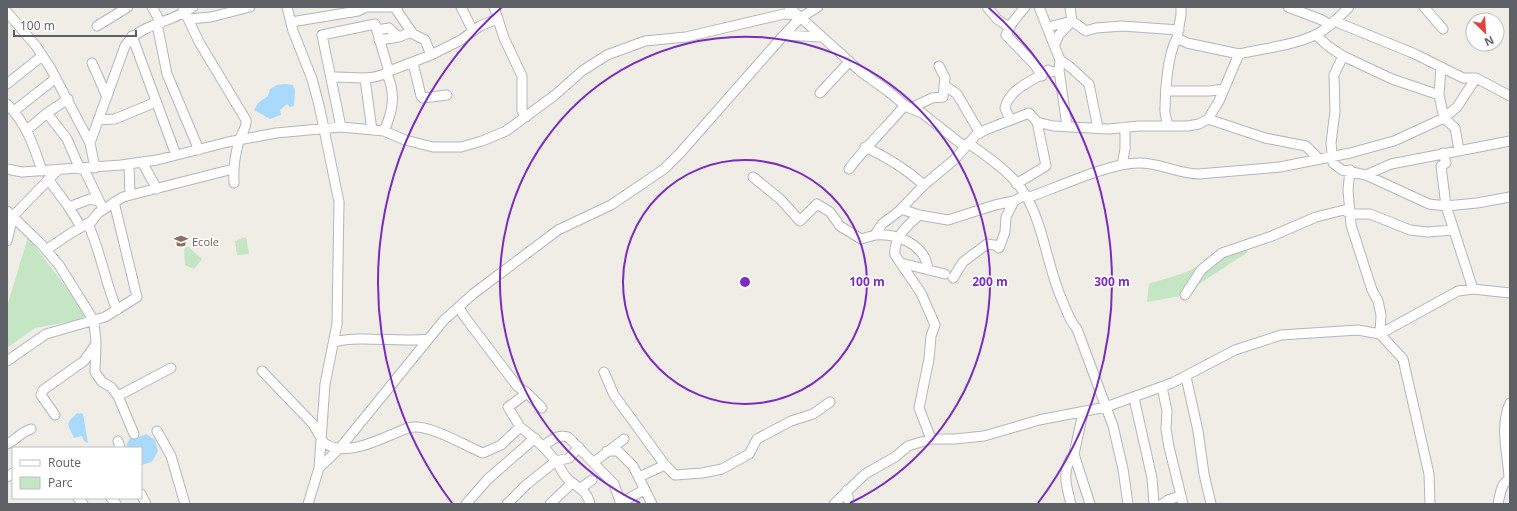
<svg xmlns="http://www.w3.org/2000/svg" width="1517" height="511" viewBox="0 0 1517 511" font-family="'Open Sans',sans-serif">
	<rect width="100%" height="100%" fill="#efede6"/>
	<!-- green -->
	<path fill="#c4e6c4" d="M 28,237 L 89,318 L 35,328 L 7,348 L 7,307 Z
		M 246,237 L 249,254 L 237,255 L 235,241 Z
		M 1244,242 L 1248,252 L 1196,286 L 1185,295 L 1147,302 L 1149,284 L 1187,272 Z
		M 187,246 L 202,259 L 194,269 L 185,265 L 184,250 Z"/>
	<!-- water -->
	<path fill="#a9dafc" d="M 285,84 L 293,85 L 295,90 L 294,106 L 290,107 L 287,104 L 280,110 L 281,115 L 270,119 L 254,110 L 258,103 L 268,96 L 270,89 L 277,85 Z
		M 77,413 L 83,414 L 88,443 L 84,441 L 82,436 L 74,438 L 68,425 L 70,420 Z
		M 146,434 L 155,440 L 158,451 L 152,462 L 141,465 L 141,448 L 127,448 L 127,444 L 131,436 L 134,439 Z"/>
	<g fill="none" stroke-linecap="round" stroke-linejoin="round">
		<defs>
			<path id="minor" d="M 152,7 L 161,23
				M 287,7 L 293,31 L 312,79 L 319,105 L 339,202 L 337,324 L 325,384 L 319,468 L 308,504
				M 366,7 L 398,7
				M 461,7 L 473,31
				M 494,7 L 504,38 L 522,76 L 522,111 L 526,117
				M 789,7 L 860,71 L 889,92 L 907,107 L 922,113 L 965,147
				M 987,7 L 997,19 L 1010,28
				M 1025,7 L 1012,23 L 1006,35 L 1035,65 L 1042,76
				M 1039,7 L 1060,60 L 1059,70 L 1067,126
				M 1181,7 L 1181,15 L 1177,38 L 1187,43 L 1239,54
				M 1288,7 L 1322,20 L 1330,25
				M 1424,7 L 1443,29
				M 183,8 L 199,42 L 246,120 C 247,128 241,134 239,141 C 235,155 233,169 234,183
				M 395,8 L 413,34 L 425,40 L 431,55
				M 7,12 L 36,46 L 51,69 L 90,143
				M 189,19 L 211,17 L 250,7
				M 1334,21 L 1415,54 L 1463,78 L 1476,78 L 1510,96
				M 291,22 L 358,11 L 366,7
				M 157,24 L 167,74 L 199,150
				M 97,26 L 128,7
				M 1048,27 L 1072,21 L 1086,31 L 1096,28 L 1122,26 L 1179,30
				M 377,30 L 389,28 L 399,37
				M 784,35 L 821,37
				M 1316,35 L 1328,46 L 1343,56 L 1334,75 L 1335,111 L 1331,143 L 1333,163 L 1342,170 L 1366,175 L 1429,204 L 1446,206 L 1477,203 L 1510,197
				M 132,36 L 176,155
				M 379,40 L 399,37 L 411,32
				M 1055,44 L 1059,35 L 1072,21 L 1070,7
				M 1343,56 L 1392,79 L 1439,95 L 1444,118 L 1455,128 L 1459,150
				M 1060,60 L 1069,66 L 1089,84 L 1098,128
				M 92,63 L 107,97
				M 413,63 L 421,96 L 423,98 L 447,95
				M 332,77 C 355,76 371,83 392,70 L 431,55 L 461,40 L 480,26 L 497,19
				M 365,79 L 372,130
				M 7,84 L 42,56
				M 944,85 L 957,94 L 980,133
				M 1166,91 L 1209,91 L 1224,89
				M 820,93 L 849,62
				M 1439,95 L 1441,67
				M 7,104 C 26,123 34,146 42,171
				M 911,108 L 932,98 L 943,97 L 945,78 L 939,66
				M 14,111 L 56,78
				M 47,113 L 67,139 L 80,169
				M 1208,119 L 1265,138 L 1306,146 L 1318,158
				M 98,120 L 115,119 L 156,102
				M 1010,120 L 1005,108 C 1009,88 1034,81 1048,70 L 1051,72 L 1059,70
				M 1168,126 C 1167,120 1164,113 1165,108 C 1165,89 1168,53 1177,38
				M 341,127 L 322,35 L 375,24 L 389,72
				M 27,130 L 47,113 L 68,99
				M 384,131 C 393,111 396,94 387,74
				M 968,143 C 988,157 1012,173 1025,194 C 1044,226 1047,266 1062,300 C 1067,311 1069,320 1077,329 L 1113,426 L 1123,469 L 1128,504
				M 865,147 C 887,157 906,169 924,185
				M 1443,153 L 1446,163 L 1441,166 L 1446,206 L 1473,289
				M 142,162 L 157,189
				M 129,164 L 130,195
				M 1122,165 L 1125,149 L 1125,127
				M 95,168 L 90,143 L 125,46 C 142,22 170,24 193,7
				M 7,169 L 22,172 L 121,165 L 157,160 L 228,142 L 276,133 L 341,127 L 384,131 L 405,140 L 433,147 L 461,147 L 482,141 L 506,131 L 555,95 L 582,71 L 607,55 L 645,41 L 686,37 L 784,14 L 797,15
				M 84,169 L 103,209
				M 849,169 C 866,146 887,127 905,105
				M 1350,170 L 1348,190 L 1351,225 L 1372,290 L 1378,301 L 1381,315 L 1380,334 L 1403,359 L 1429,474 L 1430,504
				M 1366,175 L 1391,164 L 1510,141
				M 753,177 L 780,199 L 800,221 L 817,204 L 830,212 L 840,226 L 861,239 L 875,235 L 882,224 L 898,212 L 924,185 L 955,159 L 976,135 L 985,130 L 1029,113 L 1037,122 L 1053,126 L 1109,129 L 1139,126 L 1188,126 L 1199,124 L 1208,119 L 1219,101 L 1239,54 C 1264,48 1292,46 1315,35 C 1328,29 1339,17 1349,7
				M 48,179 L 68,206 L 81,227
				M 1016,184 L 1046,166 L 1037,122
				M 1027,198 C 1056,188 1109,163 1138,163 C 1159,162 1178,174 1199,174 L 1280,167 L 1350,153 L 1394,141 L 1444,118 L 1457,107 L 1476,78
				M 69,207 L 90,199 L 99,201
				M 901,209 L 919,215 L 948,220 L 995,205 L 1014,201 L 1025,195
				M 7,211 L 42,245 L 59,265 L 94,321 L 96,343 L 95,372 L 102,382 L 111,387 L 118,396 L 134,434
				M 919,215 C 907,226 893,238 895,255 L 921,293 L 935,325 L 931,336 L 929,359 L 919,408 L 931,439
				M 88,224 C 101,252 105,282 117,310
				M 875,235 C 898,233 926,245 928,270
				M 7,241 L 13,216 L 57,171
				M 999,248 L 1005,232 L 1006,217 L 1014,201
				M 46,250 L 71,233 L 92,221 L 98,213 L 123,197 L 233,169
				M 901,263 L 945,274
				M 953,278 L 963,262 L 987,244 L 1000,246
				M 1185,295 L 1201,270 L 1222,253 L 1272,236 L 1316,217 L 1344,210 L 1351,214 L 1370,214 L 1410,230 L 1427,232 L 1454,230
				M 459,307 L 464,316 L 517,386 L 527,393 L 542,408
				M 334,342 C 362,335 398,343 428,339
				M 7,361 L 46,334 L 105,317 L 137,297 L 114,202
				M 262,371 L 313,424 L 324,443 C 348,459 385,436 408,428 C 427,422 465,446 483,453 L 501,445 L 520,427 C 534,437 545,448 556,461 C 560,466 562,473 566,477 C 575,487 587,489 590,504
				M 604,372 L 614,395 L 665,465
				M 1186,377 L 1198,431 L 1204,474 L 1211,504
				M 1162,387 L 1167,411 L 1166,429 L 1169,447 L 1183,504
				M 118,396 L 171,368
				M 1134,398 L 1152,478 L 1154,504
				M 1083,413 L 1074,454 L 1090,504
				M 55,415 L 41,395 L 43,390 L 84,361 L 96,344
				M 520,427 L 508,407 L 527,393
				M 157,431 L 171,456 L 185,504
				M 118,441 L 120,448
				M 7,444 C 16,440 21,432 31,429
				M 543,446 C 552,440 557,434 568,437 L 614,484 L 621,504
				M 607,451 L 618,451 L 633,466 L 652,504
				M 594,462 L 624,439
				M 319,468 L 340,448 L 444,320 L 473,294 L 558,230 L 611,205 L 645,182 L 664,169 L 681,152 L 783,36 L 800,18 L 818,7
				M 7,477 L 13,473
				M 639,477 L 665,465 L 675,475 L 702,473 L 722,469 L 749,454 L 757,439 L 791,421 L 813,414 L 830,402
				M 1509,478 C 1508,454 1499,427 1510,403
				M 581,488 L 592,480
				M 847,490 L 849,504
				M 141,494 L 146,504
				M 78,498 L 83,504
				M 111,498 L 116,504
				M 620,503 L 644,490
				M 466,504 L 488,479 L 535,438
				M 507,504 L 526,485 L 556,461 L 569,458 L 579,447
				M 550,504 L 572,483
				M 834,504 L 865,474 L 895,457 L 908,446 L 931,439 L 955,439 L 984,436 L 1039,420 L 1106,407 L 1172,383 L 1235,350 L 1281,335 L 1358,330 L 1380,334 L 1458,291 L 1473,289 L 1510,293
				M 1071,504 C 1066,485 1061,470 1074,454
				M 1162,504 L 1168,500 L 1180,496
				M 1498,504 C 1500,495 1501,482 1510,479"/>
		</defs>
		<!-- minor casing -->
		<use href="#minor" stroke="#b3b6ba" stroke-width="11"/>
		<!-- minor -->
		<use href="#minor" stroke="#fff" stroke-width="9"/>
	</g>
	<!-- distance rings -->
	<g fill="none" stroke="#7b2cbf" stroke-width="2">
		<circle cx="745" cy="282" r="122"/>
		<path d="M640 503A245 245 0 1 1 850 503"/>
		<path d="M452 503A367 367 0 0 1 502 7M988 7A367 367 0 0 1 1038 503"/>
	</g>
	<!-- icons -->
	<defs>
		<symbol id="school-bare" viewBox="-9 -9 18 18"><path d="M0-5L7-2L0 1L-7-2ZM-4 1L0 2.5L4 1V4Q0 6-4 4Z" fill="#8d6e63" stroke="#fff" stroke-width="2.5" paint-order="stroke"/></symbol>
	</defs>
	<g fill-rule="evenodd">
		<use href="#school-bare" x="171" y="231" width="20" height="20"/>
	</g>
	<g text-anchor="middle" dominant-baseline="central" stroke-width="3" stroke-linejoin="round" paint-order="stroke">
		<!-- education labels -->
		<g font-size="11" fill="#785e54" stroke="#fff" text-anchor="start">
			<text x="192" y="241">Ecole</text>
		</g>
	</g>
	<circle cx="745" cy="282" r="6" fill="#7b2cbf" stroke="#fff" stroke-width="2"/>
	<g font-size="12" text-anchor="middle" font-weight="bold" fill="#7b2cbf" stroke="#fff" stroke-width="3" stroke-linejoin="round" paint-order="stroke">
		<text x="867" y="286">100 m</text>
		<text x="990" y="286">200 m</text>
		<text x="1112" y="286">300 m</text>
	</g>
	<!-- border -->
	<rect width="1517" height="511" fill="none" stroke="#5e6166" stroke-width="16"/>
	<!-- legend -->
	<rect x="12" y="447" width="130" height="52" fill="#ffffff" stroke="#bfc0c2"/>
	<rect x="20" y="460" width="20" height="6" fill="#ffffff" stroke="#bfc0c2"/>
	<text x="48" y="467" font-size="12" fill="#5e6166">Route</text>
	<rect x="20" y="477" width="20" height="12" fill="#c4e6c4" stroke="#bfc0c2"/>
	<text x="48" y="487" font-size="12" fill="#5e6166">Parc</text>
	<!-- north arrow -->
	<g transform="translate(1485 32) rotate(155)"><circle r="19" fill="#ffffff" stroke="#bfc0c2"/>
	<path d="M0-3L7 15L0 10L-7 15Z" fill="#e44138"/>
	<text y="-6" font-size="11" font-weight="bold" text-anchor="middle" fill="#5e6166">N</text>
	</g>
	<!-- scale -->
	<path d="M14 30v6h122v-6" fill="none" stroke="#5e6166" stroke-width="2"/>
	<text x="20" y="30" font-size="12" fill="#5e6166" stroke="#ffffff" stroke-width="3" paint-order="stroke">100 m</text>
</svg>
